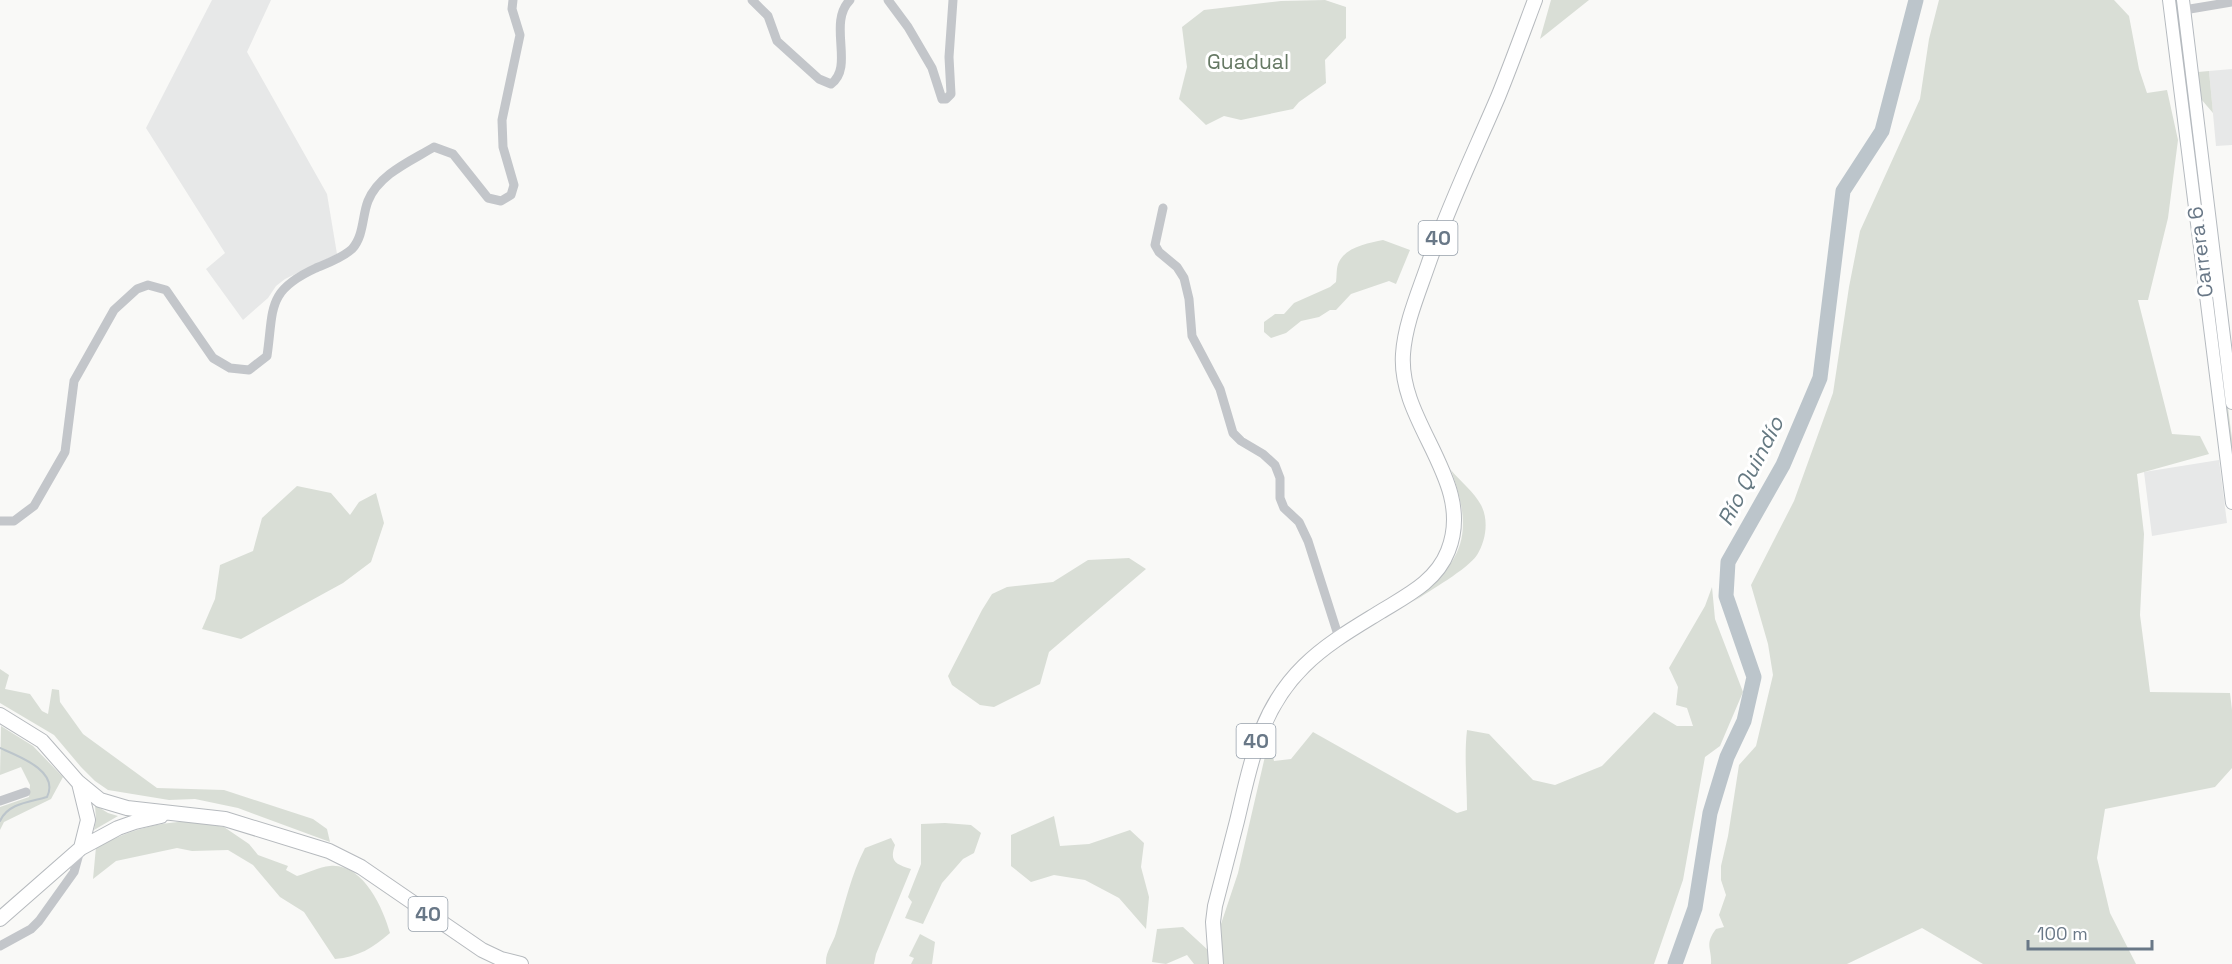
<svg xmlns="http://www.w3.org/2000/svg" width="2232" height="964" viewBox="0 0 2232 964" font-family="'Space Grotesk',sans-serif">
	<rect width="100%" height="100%" fill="#f9f9f7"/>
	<!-- built -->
	<path fill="#e7e8e8" d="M 212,0 L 271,0 L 247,52 L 327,194 L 337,254 L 285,279 L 276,286 L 268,298 L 243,320 L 206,269 L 225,253 L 146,128 Z
		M 2232,69 L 2232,145 L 2216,146 L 2209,71 Z
		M 2219,460 L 2227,523 L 2152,536 L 2144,472 Z"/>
	<!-- green -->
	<path fill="#d9ded6" d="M 1325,0 L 1346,7 L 1346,38 L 1325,60 L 1326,83 L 1299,102 L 1293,109 L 1241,120 L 1224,116 L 1206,125 L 1179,99 L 1187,67 L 1182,27 L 1204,10 L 1281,1 Z
		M 1551,0 L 1589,0 L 1540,39 Z
		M 1939,0 L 2114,0 L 2129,16 L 2139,69 L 2147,93 L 2167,90 L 2178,140 L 2168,218 L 2148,300 L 2138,300 L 2172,434 L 2200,436 L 2209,454 L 2137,474 L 2144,534 L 2140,615 L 2150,692 L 2230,693 L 2232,710 L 2232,768 L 2215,787 L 2105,809 L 2097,858 L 2110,913 L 2136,964 L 1983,964 L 1922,928 L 1847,964 L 1711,964 C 1712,948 1704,945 1716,929 L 1724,927 L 1719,915 L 1726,895 L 1721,880 L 1721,866 L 1728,836 L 1739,765 L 1756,746 L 1773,675 L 1768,644 L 1751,585 L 1794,501 L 1833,393 L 1849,287 L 1860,231 L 1920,99 L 1929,39 Z
		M 2174,0 L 2177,0 L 2232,439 L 2232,467 Z
		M 2209,71 L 2213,113 L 2201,99 L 2198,72 Z
		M 1383,240 L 1410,250 L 1396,284 L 1389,281 L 1351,294 L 1336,310 L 1330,310 L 1319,317 L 1301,321 L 1286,333 L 1271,338 L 1264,332 L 1264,322 L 1275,314 L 1284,314 L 1294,303 L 1330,287 L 1336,282 C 1337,276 1336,267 1339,262 C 1346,247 1368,243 1383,240 Z
		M 1451,470 C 1460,481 1474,492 1481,505 C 1489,520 1486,541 1477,555 C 1468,569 1429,591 1413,602 C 1465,560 1474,533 1451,470 Z
		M 297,486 L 331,493 L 350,515 L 359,502 L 376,493 L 384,523 L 371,562 L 343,583 L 241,639 L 202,629 L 215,599 L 220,565 L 253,551 L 262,518 Z
		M 1129,558 L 1146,569 L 1049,652 L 1040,684 L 994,707 L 980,705 L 952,685 L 948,676 L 982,610 L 992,594 L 1007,587 L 1053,582 L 1088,560 Z
		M 1712,587 L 1715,619 L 1743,692 L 1720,746 L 1705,757 L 1683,880 L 1654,964 L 1222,964 L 1221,924 L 1238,873 L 1269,739 L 1274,761 L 1291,759 L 1313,732 L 1457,813 L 1467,810 C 1467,784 1464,756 1467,730 L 1489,734 L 1533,780 L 1555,785 L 1602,766 L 1654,712 L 1677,726 L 1693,726 L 1687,708 L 1676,705 L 1678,687 L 1669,668 L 1705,606 Z
		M 0,669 L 9,675 L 5,689 L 30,694 L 42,711 L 48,714 L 52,689 L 59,690 L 60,702 L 83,734 L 157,788 L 224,790 L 313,819 L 327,829 L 330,842 L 238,808 L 195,799 L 169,800 L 108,790 L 95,781 L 81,767 L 54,735 L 0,703 Z
		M 1,726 L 33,746 L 63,777 L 51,799 L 4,822 L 0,830 L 0,807 L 29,797 L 30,785 L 21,767 L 0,775 Z
		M 95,805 L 108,813 L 118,816 L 94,830 L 96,820 Z
		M 1054,816 L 1060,846 L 1089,844 L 1130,830 L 1144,843 L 1141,867 L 1149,897 L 1146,929 L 1119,898 L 1085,880 L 1054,875 L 1031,882 L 1011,866 L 1011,835 Z
		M 192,821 L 224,827 L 249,844 L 258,855 L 288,866 L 286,870 L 297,876 C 308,873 319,867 330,866 C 363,863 383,908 390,933 C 373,948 358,957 335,959 L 304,912 L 280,897 L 253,865 L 228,850 L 192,851 L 177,848 L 116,861 L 93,879 L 96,847 C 132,830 152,823 192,821 Z
		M 945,823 L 971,825 L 981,833 L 974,853 L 963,859 L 942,883 L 923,924 L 905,918 L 912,902 L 908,897 L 921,864 L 921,824 Z
		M 891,838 L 895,845 C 889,862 896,864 911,869 L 876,954 L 874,964 L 826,964 C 825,952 833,944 836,933 C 845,904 851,875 865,848 Z
		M 1183,927 L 1209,951 L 1209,964 L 1194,964 L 1187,955 L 1166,964 L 1152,962 L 1157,929 Z
		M 920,934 L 935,942 L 932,964 L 911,964 L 914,958 L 909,956 Z"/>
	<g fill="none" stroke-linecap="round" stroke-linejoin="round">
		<!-- stream -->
		<path stroke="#bcc5cb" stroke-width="2" d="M 0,748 C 18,756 60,771 47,797 C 30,802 8,803 0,821"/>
		<!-- river -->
		<path stroke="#bcc5cb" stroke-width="15" d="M 1675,964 L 1695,908 L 1710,813 L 1727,757 L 1744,721 L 1754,677 L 1726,596 L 1728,562 L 1783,465 L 1820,378 L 1843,191 L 1882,131 L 1916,0"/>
		<defs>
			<path id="secondary" d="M 2169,0 L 2232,503
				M 2183,0 L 2232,403"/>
			<path id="primary" d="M 0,715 L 42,741 L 78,782 L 100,800 L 127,808 L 225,819 L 329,851 L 361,867 L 482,950 L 501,959 L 521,964
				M 79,783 L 88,820 L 81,848
				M 0,919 L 81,848 L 118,828 L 135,822 L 161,816
				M 1216,964 L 1213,922 L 1215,906 C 1222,878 1230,849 1237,821 C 1251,763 1259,710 1304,666 C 1326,644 1354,628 1380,612 C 1406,596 1436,582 1448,551 C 1476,481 1398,424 1403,354 C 1405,324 1418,294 1428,265 C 1448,207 1474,153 1498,97 C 1511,65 1523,32 1535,0"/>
		</defs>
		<!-- secondary casing -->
		<use href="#secondary" stroke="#b5babf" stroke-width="14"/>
		<!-- primary casing -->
		<use href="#primary" stroke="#b6babe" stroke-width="16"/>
		<!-- street -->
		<path stroke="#c3c6ca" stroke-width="9" d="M 752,0 L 768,16 L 777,41 L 819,79 L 831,84 C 855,67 827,23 850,0
			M 888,0 L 908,27 L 932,68 L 942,99 L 946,99 L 951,94 L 949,57 L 953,0
			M 2184,10 L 2232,2
			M 1163,208 L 1155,245 L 1159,252 L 1177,267 L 1184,278 L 1189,299 L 1192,336 L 1220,389 L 1233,433 L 1241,441 L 1263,454 L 1275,465 L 1280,478 L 1280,498 L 1284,508 L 1299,522 L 1308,541 L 1339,638
			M 0,521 L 14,521 L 34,506 L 65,452 L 74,381 L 114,310 L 137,289 L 148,285 L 166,290 L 213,358 L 230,368 L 249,370 L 267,356 C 274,308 266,291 316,268 C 328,263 342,258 352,249 C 364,236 362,216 368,201 C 379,174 411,161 434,147 L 453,154 L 488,198 L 501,201 L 511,195 L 514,185 L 503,147 L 502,120 L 520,35 L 512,9 L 513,0
			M 0,801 L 26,792
			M 0,946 L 31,929 L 39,921 L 74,872 L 80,850"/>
		<!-- secondary -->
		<use href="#secondary" stroke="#fff" stroke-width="12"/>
		<!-- primary -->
		<use href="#primary" stroke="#fff" stroke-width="14"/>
	</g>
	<g text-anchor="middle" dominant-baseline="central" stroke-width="6" stroke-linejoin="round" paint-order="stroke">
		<!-- shield labels -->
		<g fill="#fff" stroke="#96a0ab" stroke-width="1.5">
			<rect x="1418.5" y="221" width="39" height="34" rx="4.5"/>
			<rect x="1236.5" y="724" width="39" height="34" rx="4.5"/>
			<rect x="408.5" y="897" width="39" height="34" rx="4.5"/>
		</g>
		<g font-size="20" font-weight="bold" fill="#697887">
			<text x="1438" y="238">40</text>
			<text x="1256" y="741">40</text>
			<text x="428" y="914">40</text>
		</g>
		<!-- park labels -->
		<g font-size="21" fill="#667964" stroke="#fff">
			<text x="1248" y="61">Guadual</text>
		</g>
		<!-- street labels -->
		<g font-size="21" fill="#697887" stroke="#fff">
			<text transform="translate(2200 252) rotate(-97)">Carrera 6</text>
		</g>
		<!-- water labels -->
		<g font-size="22" font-style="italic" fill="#657982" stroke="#fff">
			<text transform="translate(1750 471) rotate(-63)">Río Quindío</text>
		</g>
	</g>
	<!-- scale -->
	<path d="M2028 940v9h124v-9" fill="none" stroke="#697887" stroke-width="3"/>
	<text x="2037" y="940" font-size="18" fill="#697887" stroke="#ffffff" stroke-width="4.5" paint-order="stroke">100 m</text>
</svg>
